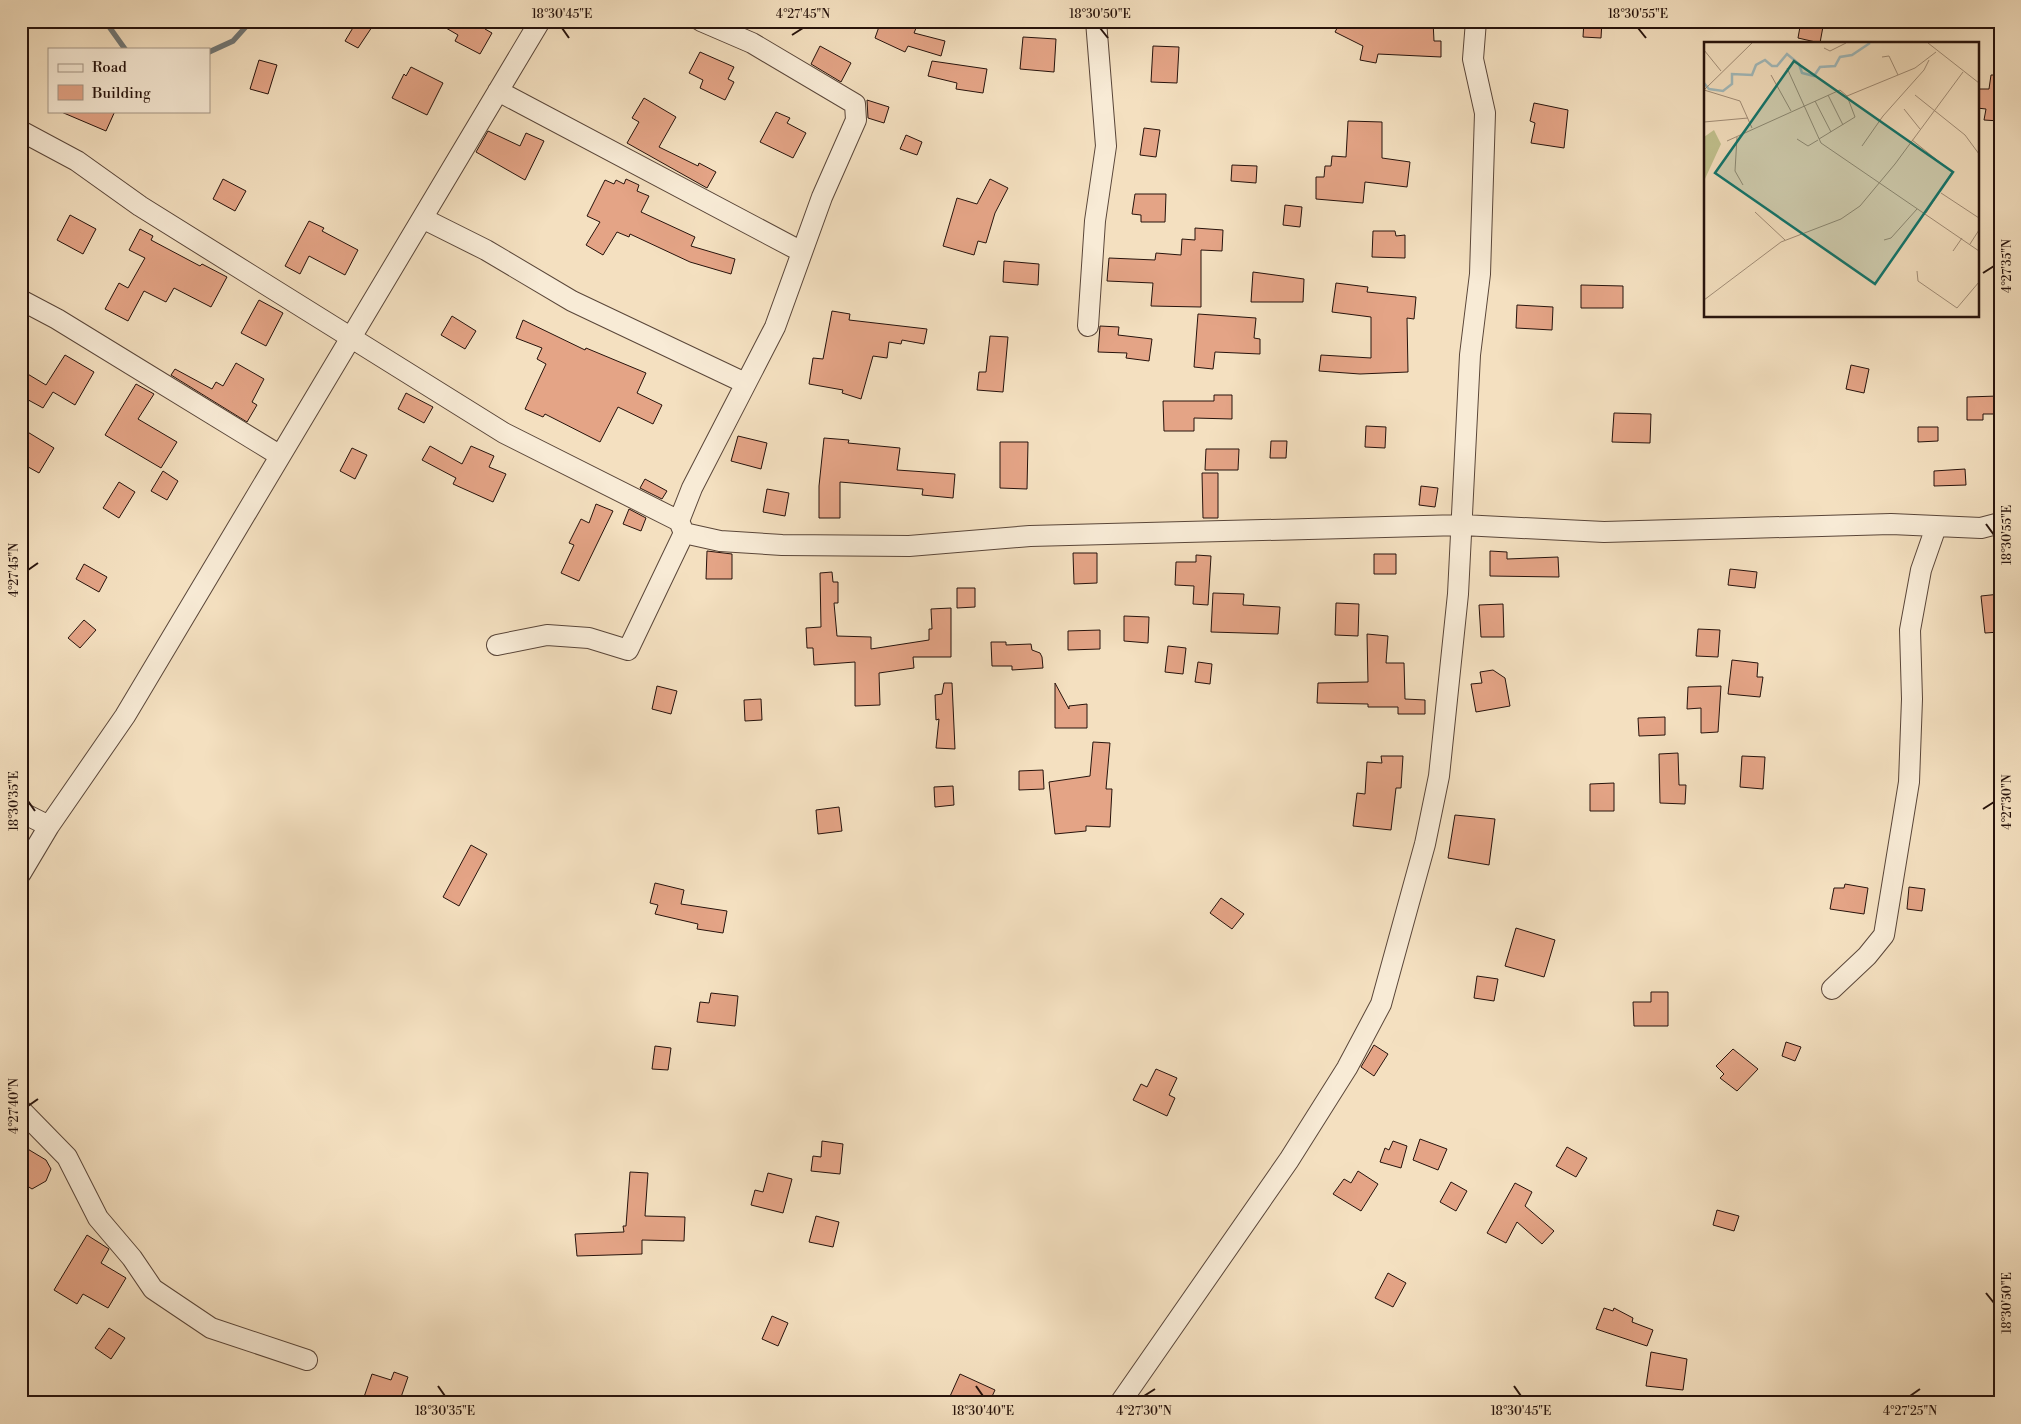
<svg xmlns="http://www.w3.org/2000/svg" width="2021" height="1424" viewBox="0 0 2021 1424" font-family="'Libre Bodoni',serif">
	<rect width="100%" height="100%" fill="#f4e0c0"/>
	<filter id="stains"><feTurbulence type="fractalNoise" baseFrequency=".004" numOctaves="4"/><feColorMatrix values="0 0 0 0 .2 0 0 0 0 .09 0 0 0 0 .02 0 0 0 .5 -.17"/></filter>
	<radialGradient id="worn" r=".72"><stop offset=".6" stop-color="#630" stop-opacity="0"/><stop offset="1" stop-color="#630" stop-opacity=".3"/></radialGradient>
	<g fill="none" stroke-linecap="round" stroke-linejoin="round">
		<!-- stream -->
		<path stroke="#707776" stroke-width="5.5" d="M 105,21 L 125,49
			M 209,52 L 233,41 L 251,21"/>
	</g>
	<!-- building -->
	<path fill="#e4a486" stroke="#27130c" d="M 357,21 L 376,21 L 358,48 L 345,41 Z
		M 434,21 L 489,21 L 485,29 L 492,33 L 480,54 L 455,41 L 458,35 Z
		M 881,21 L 919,21 L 914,33 L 945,41 L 941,56 L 908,46 L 905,52 L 875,38 Z
		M 1341,21 L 1433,21 L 1434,41 L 1441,41 L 1441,57 L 1378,54 L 1376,63 L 1360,60 L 1363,46 L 1335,32 Z
		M 1584,21 L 1602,21 L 1601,38 L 1583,37 Z
		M 1801,21 L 1824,21 L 1820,43 L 1798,38 Z
		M 1023,37 L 1056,39 L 1054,72 L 1020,69 Z
		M 820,46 L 851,63 L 841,82 L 811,64 Z
		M 1153,46 L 1179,47 L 1177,83 L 1151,82 Z
		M 700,52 L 734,67 L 728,79 L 734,82 L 725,100 L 700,88 L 703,80 L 689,73 Z
		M 259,60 L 277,65 L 268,94 L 250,89 Z
		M 932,61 L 987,69 L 983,93 L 956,89 L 957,83 L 928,76 Z
		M 411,67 L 443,83 L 427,115 L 392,98 L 404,74 L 406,76 Z
		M 1991,75 L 2000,75 L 2000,121 L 1984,120 L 1986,109 L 1977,108 L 1979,89 L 1989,89 Z
		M 644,98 L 676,117 L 659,147 L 698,166 L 699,163 L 716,172 L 707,188 L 627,143 L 639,122 L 632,118 Z
		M 867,100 L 889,107 L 884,123 L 868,118 Z
		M 1534,103 L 1568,110 L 1564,148 L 1531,143 L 1535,123 L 1530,121 Z
		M 59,111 L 115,111 L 106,131 Z
		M 776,112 L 790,118 L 787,123 L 806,133 L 793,158 L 760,142 Z
		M 1348,121 L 1382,122 L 1382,158 L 1410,162 L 1407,187 L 1365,182 L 1363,203 L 1316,199 L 1316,177 L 1324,177 L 1325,166 L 1331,166 L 1332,156 L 1346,157 Z
		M 1144,128 L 1160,130 L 1156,157 L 1140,155 Z
		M 488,131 L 520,146 L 526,133 L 544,141 L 525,180 L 476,152 Z
		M 906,135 L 922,142 L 917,155 L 900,149 Z
		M 1232,165 L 1257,166 L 1256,183 L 1231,181 Z
		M 223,179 L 246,191 L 235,211 L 213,199 Z
		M 626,179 L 639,185 L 637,191 L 649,196 L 641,212 L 695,237 L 691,246 L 735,259 L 731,274 L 690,262 L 630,234 L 629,237 L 617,232 L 603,255 L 586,245 L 600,222 L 587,216 L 605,180 L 614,184 L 616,180 L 624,184 Z
		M 990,179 L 1008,188 L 995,213 L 986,243 L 978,241 L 974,255 L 943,246 L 957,198 L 977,204 Z
		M 1135,194 L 1166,194 L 1165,222 L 1141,222 L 1141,215 L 1132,214 Z
		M 1285,205 L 1302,207 L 1300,227 L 1283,225 Z
		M 70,215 L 96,229 L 83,254 L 57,240 Z
		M 309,221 L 324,228 L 322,231 L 358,250 L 345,275 L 309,256 L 300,274 L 285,266 Z
		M 1195,228 L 1223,230 L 1222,251 L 1201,250 L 1201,307 L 1151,306 L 1153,283 L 1107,281 L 1109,258 L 1155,260 L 1156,253 L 1181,255 L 1182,239 L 1195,240 Z
		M 140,229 L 153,236 L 151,240 L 200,266 L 202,264 L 227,277 L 211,307 L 174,288 L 166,302 L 144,291 L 128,321 L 105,309 L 119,283 L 128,288 L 145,258 L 129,250 Z
		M 1373,231 L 1395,231 L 1396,236 L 1405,235 L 1405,258 L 1372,257 Z
		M 1004,261 L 1039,264 L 1038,285 L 1003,282 Z
		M 1253,272 L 1304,279 L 1303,302 L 1251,302 Z
		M 1336,283 L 1368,287 L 1367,292 L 1416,297 L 1414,319 L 1407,318 L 1408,372 L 1360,374 L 1319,371 L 1321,355 L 1371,358 L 1371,317 L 1332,312 Z
		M 1581,285 L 1623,286 L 1623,308 L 1581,308 Z
		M 259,300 L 283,313 L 266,346 L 241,333 Z
		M 1517,305 L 1553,307 L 1552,330 L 1516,328 Z
		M 832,311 L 850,314 L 849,320 L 927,329 L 924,344 L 902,340 L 901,344 L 889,342 L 887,358 L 873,356 L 861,399 L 842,393 L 843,390 L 809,384 L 813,358 L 823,359 Z
		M 1198,314 L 1256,318 L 1254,338 L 1260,339 L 1260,354 L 1215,352 L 1213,369 L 1194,367 Z
		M 452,316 L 476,331 L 465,349 L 441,335 Z
		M 523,320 L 585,350 L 586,348 L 646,373 L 637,393 L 662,405 L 653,424 L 618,407 L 600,442 L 545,414 L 543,417 L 525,409 L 546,364 L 537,359 L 542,348 L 516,338 Z
		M 1100,326 L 1119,327 L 1118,335 L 1152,339 L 1149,361 L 1126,358 L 1127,353 L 1098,352 Z
		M 990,336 L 1008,337 L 1003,392 L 977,390 L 979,372 L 986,372 Z
		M 65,355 L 94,372 L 75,405 L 53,392 L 43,408 L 21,396 L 21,370 L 46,385 Z
		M 236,363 L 264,379 L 252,402 L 257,405 L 247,422 L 171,375 L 175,369 L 212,389 L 216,382 L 223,386 Z
		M 1851,365 L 1869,369 L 1864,393 L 1846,389 Z
		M 136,384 L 154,394 L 138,419 L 177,442 L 161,468 L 105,435 Z
		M 406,393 L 433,407 L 424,423 L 398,409 Z
		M 1214,395 L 1232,395 L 1232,419 L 1194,418 L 1194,431 L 1164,431 L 1163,401 L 1214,401 Z
		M 1998,396 L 1996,414 L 1983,414 L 1983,420 L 1967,420 L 1967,397 Z
		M 1614,413 L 1651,414 L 1650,443 L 1612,442 Z
		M 1366,426 L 1386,427 L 1385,448 L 1365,447 Z
		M 1918,427 L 1938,427 L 1938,441 L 1918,442 Z
		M 21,428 L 54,448 L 39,473 L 21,463 Z
		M 738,436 L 767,443 L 761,469 L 731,461 Z
		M 824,438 L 849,440 L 848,443 L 900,448 L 897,470 L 955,474 L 953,498 L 922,495 L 923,489 L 840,482 L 840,518 L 819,518 L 819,486 Z
		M 1271,441 L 1287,441 L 1286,458 L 1270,458 Z
		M 1000,442 L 1028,442 L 1027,489 L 1000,488 Z
		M 430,446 L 462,464 L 471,446 L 494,456 L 489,467 L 506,474 L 493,502 L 453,484 L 456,478 L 422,460 Z
		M 352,448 L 367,455 L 355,479 L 340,471 Z
		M 1206,449 L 1239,449 L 1238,470 L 1205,470 Z
		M 1965,469 L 1966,485 L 1934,486 L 1934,471 Z
		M 163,471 L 178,481 L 167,500 L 151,491 Z
		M 1202,473 L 1218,473 L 1218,518 L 1203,518 Z
		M 645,479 L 667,491 L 662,499 L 640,488 Z
		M 119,482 L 135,492 L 119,518 L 103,508 Z
		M 1421,486 L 1438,488 L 1435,507 L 1419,505 Z
		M 767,489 L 789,493 L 785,516 L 763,512 Z
		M 596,504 L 613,511 L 579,581 L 561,573 L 574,545 L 569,543 L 581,519 L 589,523 Z
		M 629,509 L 646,518 L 641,531 L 623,524 Z
		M 707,551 L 732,554 L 732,579 L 706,579 Z
		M 1490,551 L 1507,552 L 1507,559 L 1558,557 L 1559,577 L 1490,576 Z
		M 1073,553 L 1097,553 L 1097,583 L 1074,584 Z
		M 1374,554 L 1396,554 L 1396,574 L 1374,574 Z
		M 1196,555 L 1211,556 L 1208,605 L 1193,604 L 1194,586 L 1175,585 L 1176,562 L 1196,562 Z
		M 84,564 L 107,577 L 99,592 L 76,579 Z
		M 1730,569 L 1757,572 L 1755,588 L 1728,585 Z
		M 832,572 L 833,582 L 838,582 L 838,603 L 834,603 L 837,636 L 871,637 L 871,649 L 929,640 L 929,629 L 932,629 L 931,609 L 951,608 L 951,657 L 913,657 L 914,668 L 879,673 L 880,705 L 855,706 L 855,662 L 814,665 L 813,648 L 807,648 L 806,628 L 821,627 L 820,573 Z
		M 957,588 L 975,588 L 975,607 L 957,608 Z
		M 1213,593 L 1244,594 L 1243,605 L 1280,607 L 1278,634 L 1211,632 Z
		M 2000,594 L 2000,632 L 1985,633 L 1981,596 Z
		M 1336,603 L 1359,604 L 1358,636 L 1335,635 Z
		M 1503,604 L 1504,637 L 1481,637 L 1479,605 Z
		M 1124,616 L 1149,617 L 1148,643 L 1124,641 Z
		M 84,620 L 96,630 L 80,648 L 68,638 Z
		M 1698,629 L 1720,630 L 1718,657 L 1696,656 Z
		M 1100,630 L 1100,649 L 1068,650 L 1068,631 Z
		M 1367,634 L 1388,636 L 1386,663 L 1404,663 L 1405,699 L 1425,700 L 1425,714 L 1398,714 L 1398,707 L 1368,707 L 1368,704 L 1317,703 L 1318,683 L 1368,682 Z
		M 991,642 L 1006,642 L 1006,645 L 1031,644 L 1032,650 L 1040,653 L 1042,657 L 1043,668 L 1012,670 L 1012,666 L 992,666 Z
		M 1168,646 L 1186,648 L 1183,674 L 1165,672 Z
		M 1732,660 L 1758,663 L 1757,677 L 1763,677 L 1760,697 L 1728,694 Z
		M 1198,662 L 1212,664 L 1210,684 L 1195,682 Z
		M 1493,670 L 1505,678 L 1510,706 L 1476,712 L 1471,684 L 1482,683 L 1480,672 Z
		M 944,683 L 952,683 L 955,749 L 936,748 L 939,719 L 936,720 L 935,695 L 942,694 Z
		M 1055,683 L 1069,709 L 1069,706 L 1087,704 L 1087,728 L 1055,728 Z
		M 657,686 L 677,691 L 671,714 L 652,709 Z
		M 1721,686 L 1718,732 L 1701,733 L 1701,708 L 1687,709 L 1688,687 Z
		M 761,699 L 762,720 L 745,721 L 744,700 Z
		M 1665,717 L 1665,735 L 1639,736 L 1638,718 Z
		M 1093,742 L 1110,743 L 1106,789 L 1112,789 L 1110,827 L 1086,826 L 1086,831 L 1055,834 L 1049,782 L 1090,776 Z
		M 1678,753 L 1679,785 L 1686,785 L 1685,804 L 1660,803 L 1659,754 Z
		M 1381,756 L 1403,756 L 1401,788 L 1396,788 L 1391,830 L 1353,826 L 1357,793 L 1365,794 L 1367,762 L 1382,763 Z
		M 1742,756 L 1765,757 L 1763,789 L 1740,787 Z
		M 1043,770 L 1044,789 L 1019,790 L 1019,771 Z
		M 1614,783 L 1614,811 L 1590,811 L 1590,784 Z
		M 953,786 L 954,805 L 935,807 L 934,787 Z
		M 839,807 L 842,831 L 818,834 L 816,810 Z
		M 1455,815 L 1495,819 L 1489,865 L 1448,858 Z
		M 471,845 L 487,854 L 459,906 L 443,897 Z
		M 655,883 L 684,890 L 681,904 L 727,911 L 723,933 L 697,929 L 698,924 L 655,914 L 658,905 L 650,903 Z
		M 1845,884 L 1868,888 L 1864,914 L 1830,909 L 1834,888 L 1844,888 Z
		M 1909,887 L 1925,889 L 1922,911 L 1907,909 Z
		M 1221,898 L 1244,914 L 1232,929 L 1210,913 Z
		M 1516,928 L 1555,940 L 1544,977 L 1505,966 Z
		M 1477,976 L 1498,979 L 1494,1001 L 1474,998 Z
		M 1651,992 L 1668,992 L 1668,1026 L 1634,1026 L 1633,1002 L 1651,1002 Z
		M 711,993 L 738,996 L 735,1026 L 697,1022 L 700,1002 L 709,1003 Z
		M 1786,1042 L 1801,1047 L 1795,1061 L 1782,1056 Z
		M 1374,1045 L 1388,1054 L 1374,1076 L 1361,1067 Z
		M 655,1046 L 671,1048 L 668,1070 L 652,1069 Z
		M 1733,1049 L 1758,1069 L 1737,1091 L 1720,1078 L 1724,1074 L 1716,1066 Z
		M 1156,1069 L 1177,1078 L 1169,1095 L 1175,1098 L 1167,1116 L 1133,1100 L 1141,1084 L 1147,1087 Z
		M 1420,1139 L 1447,1149 L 1438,1170 L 1413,1160 Z
		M 822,1141 L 843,1144 L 840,1174 L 811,1171 L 813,1156 L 821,1157 Z
		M 1393,1141 L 1407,1146 L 1401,1168 L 1380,1162 L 1385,1148 L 1389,1150 Z
		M 21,1145 L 46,1160 L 51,1169 L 46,1181 L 32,1189 L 21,1182 Z
		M 1567,1147 L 1587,1158 L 1576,1177 L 1556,1166 Z
		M 1358,1171 L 1378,1184 L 1361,1211 L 1333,1194 L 1344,1179 L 1351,1183 Z
		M 630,1172 L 648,1173 L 645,1216 L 685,1217 L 684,1241 L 642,1240 L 642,1254 L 577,1256 L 575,1234 L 624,1232 L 623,1226 L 626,1226 Z
		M 768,1173 L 792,1179 L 783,1213 L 751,1205 L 755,1190 L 763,1192 Z
		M 1451,1182 L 1467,1191 L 1456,1211 L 1440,1202 Z
		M 1515,1183 L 1532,1192 L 1525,1206 L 1554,1231 L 1542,1244 L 1517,1222 L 1506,1243 L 1487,1233 Z
		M 1717,1210 L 1739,1216 L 1734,1231 L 1713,1225 Z
		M 816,1216 L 839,1222 L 833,1247 L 809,1242 Z
		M 87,1235 L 109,1249 L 101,1263 L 126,1278 L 108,1308 L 83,1294 L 77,1304 L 54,1290 Z
		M 1388,1273 L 1406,1283 L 1393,1307 L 1375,1298 Z
		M 1604,1308 L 1613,1311 L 1614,1308 L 1633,1318 L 1632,1322 L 1653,1330 L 1647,1346 L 1596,1329 Z
		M 772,1316 L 788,1323 L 778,1346 L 762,1339 Z
		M 109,1328 L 125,1338 L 111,1359 L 95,1348 Z
		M 1651,1352 L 1687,1359 L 1683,1390 L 1646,1386 Z
		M 394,1372 L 408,1377 L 399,1403 L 381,1403 L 364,1397 L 372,1374 L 391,1380 Z
		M 960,1374 L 995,1390 L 989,1403 L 947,1403 Z"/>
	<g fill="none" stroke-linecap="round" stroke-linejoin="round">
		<defs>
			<path id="minor" d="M 498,91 L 802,252
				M 21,131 L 77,161 L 140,206 L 504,433 L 679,521 L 684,533 L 720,541 L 782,545 L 909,546 L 1030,536 L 1462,525 L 1604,532 L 1891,524 L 1981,528 L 2000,523
				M 424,219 L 486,250 L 572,301 L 745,383
				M 21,300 L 57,319 L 279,455
				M 1088,326 L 1095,221 L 1106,146 L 1096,21
				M 679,521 L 692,488 L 775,327 L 822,197 L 856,120 L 855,104 L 752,43 L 701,21
				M 497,645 L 547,635 L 589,638 L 628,650 L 684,533
				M 21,812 L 49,826
				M 21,873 L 49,826 L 125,716 L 540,21
				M 1832,989 L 1867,956 L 1884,935 L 1909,782 L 1912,699 L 1910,630 L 1921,570 L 1936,527
				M 21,1110 L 67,1157 L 98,1218 L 132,1258 L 153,1289 L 211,1328 L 307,1360
				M 1120,1403 L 1289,1160 L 1347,1068 L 1381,1004 L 1425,844 L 1439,776 L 1458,594 L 1470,355 L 1480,274 L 1485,113 L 1473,59 L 1476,21"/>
		</defs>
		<!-- minor casing -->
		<use href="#minor" stroke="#5a4639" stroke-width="22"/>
		<!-- minor -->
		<use href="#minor" stroke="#f8ebd6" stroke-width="20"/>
	</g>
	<!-- ticks -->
	<path fill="none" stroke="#27130c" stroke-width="2" d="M 562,28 L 569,38M 1100,28 L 1108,38M 1638,28 L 1646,38M 792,35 L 803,28M 1983,273 L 1994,266M 1986,524 L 1994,535M 28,570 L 38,563M 28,801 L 35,811M 1983,809 L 1994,802M 28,1106 L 38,1099M 1986,1293 L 1994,1303M 438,1386 L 445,1396M 976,1386 L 983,1396M 1514,1386 L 1521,1396M 1144,1396 L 1155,1389M 1910,1396 L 1920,1389"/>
	<!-- overview -->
	<g transform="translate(1704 42)">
		<rect width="275" height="275" fill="#f4e0c0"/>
		<path d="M 10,88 L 17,102 L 0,139 L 0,95 Z" fill="#c1c18e"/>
		<path fill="none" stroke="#a1babc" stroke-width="2.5" d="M 0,41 L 5,47 L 19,49 L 28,42 L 28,32 L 48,33 L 52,23 L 61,18 L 68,24 L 73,24 L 83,12 L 95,22 L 98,31 L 110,34 L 116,25 L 131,24 L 136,15 L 148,13 L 166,1"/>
		<path fill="none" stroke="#a28e78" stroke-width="1" d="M 48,1 L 0,48 L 36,59 L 48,86M 224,1 L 275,41M 120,6 L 126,9 L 142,1M 0,8 L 17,29M 178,15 L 185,14 L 194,33M 83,26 L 117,101 L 275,209M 67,33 L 87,69M 124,53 L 139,83M 211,53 L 261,93 L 275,112M 111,59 L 127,90M 200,67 L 216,87M 0,80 L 44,76M 33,95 L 31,129 L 39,143M 93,97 L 104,104 L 114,98M 115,97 L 151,75 L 143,54M 208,98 L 248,130 L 222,171M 23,99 L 136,48 L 143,54 L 211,26 L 232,10M 158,104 L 179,74 L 220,28 L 225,18M 237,151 L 275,176M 51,170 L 81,198M 180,198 L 187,196 L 213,167M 266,202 L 275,188M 249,209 L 258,196M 213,229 L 214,239 L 253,266 L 275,240M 0,258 L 77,200 L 137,177 L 156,164 L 191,122 L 259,30"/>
		<path fill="#0f766e" fill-opacity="0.15" stroke="#0f766e" stroke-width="2.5" d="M 90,19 L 249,130 L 171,242 L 11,131 Z"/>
		<rect width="275" height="275" fill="none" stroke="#27130c" stroke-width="2.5"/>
	</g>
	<!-- margin -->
	<rect width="2021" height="1424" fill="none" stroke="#f4e0c0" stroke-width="55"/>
	<!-- legend -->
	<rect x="48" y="48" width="162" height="65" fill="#f8ebd6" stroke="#a49585"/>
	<rect x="58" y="64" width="25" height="8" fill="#f8ebd6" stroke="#a49585"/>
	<text x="92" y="72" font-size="15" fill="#27130c">Road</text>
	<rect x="58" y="85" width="25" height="15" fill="#e4a486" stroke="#a49585"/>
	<text x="92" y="98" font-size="15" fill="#27130c">Building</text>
	<rect x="28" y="28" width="1966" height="1368" fill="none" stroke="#27130c" stroke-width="2"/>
	<g font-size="12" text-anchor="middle" fill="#27130c">
		<text x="562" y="18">18°30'45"E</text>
		<text x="803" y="18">4°27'45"N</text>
		<text x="1100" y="18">18°30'50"E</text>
		<text x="1638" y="18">18°30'55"E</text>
		<text transform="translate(2007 266) rotate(-90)" y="4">4°27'35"N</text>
		<text transform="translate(2007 535) rotate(-90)" y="4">18°30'55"E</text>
		<text transform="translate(14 570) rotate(-90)" y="4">4°27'45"N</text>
		<text transform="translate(14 801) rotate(-90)" y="4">18°30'35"E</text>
		<text transform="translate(2007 802) rotate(-90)" y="4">4°27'30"N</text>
		<text transform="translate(14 1106) rotate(-90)" y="4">4°27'40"N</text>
		<text transform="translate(2007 1303) rotate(-90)" y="4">18°30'50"E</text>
		<text x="445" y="1415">18°30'35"E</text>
		<text x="983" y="1415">18°30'40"E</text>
		<text x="1144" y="1415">4°27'30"N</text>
		<text x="1521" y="1415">18°30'45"E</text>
		<text x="1910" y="1415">4°27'25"N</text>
	</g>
	<rect width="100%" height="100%" filter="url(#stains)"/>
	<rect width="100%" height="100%" fill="url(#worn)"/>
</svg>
